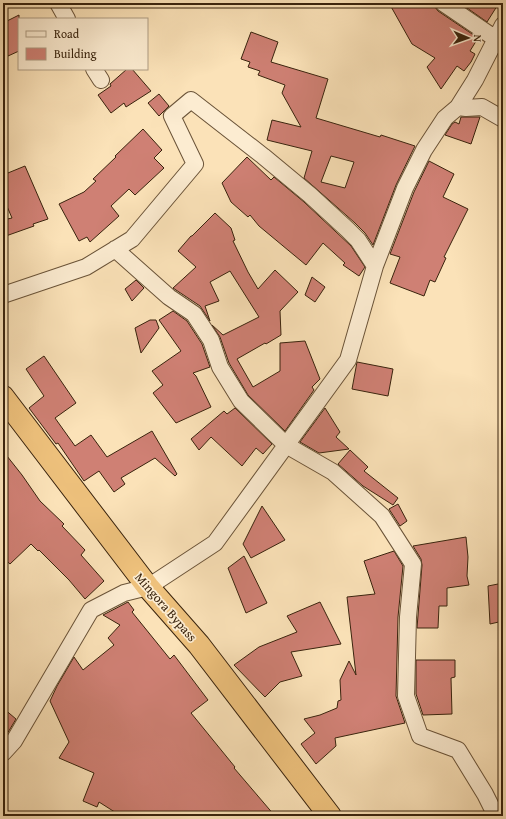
<svg xmlns="http://www.w3.org/2000/svg" width="506" height="819" viewBox="0 0 506 819" font-family="'Gentium Book Plus',serif">
	<rect width="100%" height="100%" fill="#fbe2b8"/>
	<filter id="stains"><feTurbulence type="fractalNoise" baseFrequency=".005" numOctaves="4"/><feColorMatrix values="0 0 0 0 .2 0 0 0 0 .09 0 0 0 0 .02 0 0 0 .5 -.17"/></filter>
	<radialGradient id="worn" r=".72"><stop offset=".6" stop-color="#630" stop-opacity="0"/><stop offset="1" stop-color="#630" stop-opacity=".3"/></radialGradient>
	<!-- building -->
	<path fill="#cf8074" stroke="#39230d" fill-rule="evenodd" d="M 389,3 L 434,3 L 435,7 L 438,11 L 478,38 L 470,51 L 475,54 L 471,62 L 464,71 L 457,66 L 441,89 L 427,67 L 435,58 L 412,44 Z
		M 460,3 L 499,3 L 487,22 Z
		M 19,15 L 19,51 L 8,56 L 3,45 L 3,23 Z
		M 251,32 L 278,42 L 271,62 L 328,79 L 316,118 L 380,137 L 381,135 L 415,146 L 396,185 L 373,245 L 365,233 L 355,223 L 304,178 L 312,151 L 267,140 L 272,120 L 301,127 L 282,93 L 285,85 L 258,75 L 260,71 L 248,67 L 250,62 L 241,59 ZM 331,156 L 354,162 L 345,188 L 321,182 Z
		M 127,69 L 132,69 L 151,91 L 126,107 L 124,103 L 111,113 L 98,95 L 111,86 L 110,84 Z
		M 159,94 L 169,106 L 159,116 L 148,103 Z
		M 461,117 L 480,117 L 471,144 L 445,135 L 452,124 L 455,122 L 459,124 Z
		M 143,129 L 162,150 L 154,158 L 164,168 L 135,195 L 129,189 L 111,206 L 119,216 L 90,242 L 87,237 L 79,241 L 59,204 L 84,192 L 96,181 L 93,179 L 116,157 L 115,156 Z
		M 247,157 L 271,180 L 274,177 L 304,202 L 351,246 L 365,267 L 359,276 L 343,265 L 345,263 L 323,243 L 306,265 L 259,226 L 250,215 L 248,217 L 231,202 L 222,183 Z
		M 429,161 L 454,174 L 443,197 L 468,209 L 444,257 L 446,258 L 435,282 L 430,280 L 424,296 L 390,283 L 400,257 L 390,254 L 414,192 Z
		M 25,166 L 48,219 L 33,224 L 34,226 L 3,237 L 3,220 L 12,218 L 3,197 L 3,175 Z
		M 215,213 L 231,228 L 235,240 L 233,241 L 248,272 L 258,289 L 275,270 L 298,292 L 280,311 L 281,335 L 266,344 L 265,343 L 237,359 L 253,387 L 280,371 L 280,343 L 305,341 L 320,379 L 312,387 L 314,390 L 285,431 L 248,395 L 229,363 L 220,337 L 212,325 L 223,335 L 259,317 L 230,271 L 210,282 L 219,301 L 205,306 L 210,321 L 200,306 L 173,288 L 196,267 L 178,251 L 191,236 L 192,236 Z
		M 312,277 L 325,287 L 315,302 L 305,295 Z
		M 136,280 L 144,288 L 132,301 L 125,289 Z
		M 173,311 L 187,321 L 202,344 L 210,367 L 193,373 L 196,376 L 211,407 L 176,423 L 153,393 L 163,385 L 152,371 L 181,351 L 159,320 Z
		M 150,320 L 156,320 L 159,328 L 141,353 L 135,328 Z
		M 44,356 L 76,403 L 55,418 L 75,446 L 91,435 L 107,457 L 152,431 L 177,474 L 175,476 L 155,458 L 121,478 L 125,484 L 114,492 L 99,471 L 84,481 L 58,443 L 56,444 L 29,408 L 44,396 L 26,369 Z
		M 357,362 L 393,369 L 388,396 L 352,389 Z
		M 235,408 L 272,444 L 263,454 L 256,448 L 242,466 L 211,437 L 199,450 L 191,439 L 224,411 L 227,414 Z
		M 325,408 L 340,432 L 336,437 L 349,449 L 319,453 L 300,442 Z
		M 350,450 L 368,467 L 364,471 L 398,498 L 393,505 L 363,486 L 338,464 Z
		M 3,451 L 22,475 L 40,501 L 64,524 L 62,526 L 85,550 L 81,555 L 104,581 L 85,599 L 69,580 L 39,550 L 38,551 L 31,544 L 10,564 L 3,558 Z
		M 398,504 L 407,521 L 400,526 L 389,509 Z
		M 262,506 L 285,540 L 251,558 L 243,544 Z
		M 466,537 L 468,557 L 467,576 L 469,585 L 447,588 L 447,606 L 439,606 L 438,628 L 417,628 L 422,565 L 421,559 L 413,546 Z
		M 394,551 L 403,566 L 398,617 L 396,696 L 405,723 L 335,738 L 336,746 L 316,764 L 301,744 L 315,733 L 304,719 L 320,715 L 337,708 L 338,701 L 341,700 L 340,680 L 349,661 L 356,675 L 347,597 L 375,594 L 364,561 Z
		M 244,556 L 267,603 L 246,613 L 228,568 Z
		M 503,583 L 503,621 L 490,624 L 488,586 Z
		M 128,602 L 134,610 L 132,612 L 170,659 L 174,655 L 208,700 L 191,713 L 235,767 L 234,768 L 275,816 L 121,816 L 99,802 L 97,807 L 83,801 L 94,773 L 59,758 L 69,742 L 50,701 L 57,686 L 74,657 L 83,670 L 114,645 L 108,638 L 120,625 L 103,615 Z
		M 320,602 L 341,644 L 291,652 L 302,676 L 280,682 L 265,697 L 234,665 L 259,647 L 297,632 L 287,616 Z
		M 416,660 L 455,660 L 455,677 L 451,678 L 452,714 L 423,715 L 416,694 Z
		M 3,708 L 16,719 L 7,734 L 3,731 Z"/>
	<g fill="none" stroke-linecap="round" stroke-linejoin="round">
		<defs>
			<path id="minor" d="M 58,3 L 67,19
				M 443,3 L 496,39
				M 94,69 L 101,80
				M 458,107 L 466,108 L 482,107 L 503,119
				M 115,249 L 169,297 L 194,314 L 211,340 L 220,367 L 241,401 L 286,445 L 333,472 L 382,516 L 413,564 L 408,617 L 406,696 L 420,736 L 458,750 L 485,794 L 496,816
				M 3,295 L 86,267 L 132,239 L 195,164 L 172,116 L 191,100 L 263,156 L 310,195 L 348,230 L 358,240 L 375,266
				M 3,753 L 14,741 L 91,610 L 124,593 L 148,587 L 215,543 L 348,360 L 375,266 L 405,188 L 424,150 L 445,118 L 458,107 L 475,80 L 503,25"/>
			<path id="trunk" d="M 3,397 L 148,587 L 199,645 L 330,816"/>
		</defs>
		<!-- minor casing -->
		<use href="#minor" stroke="#6a5338" stroke-width="18"/>
		<!-- trunk casing -->
		<use href="#trunk" stroke="#39230d" stroke-width="24"/>
		<!-- minor -->
		<use href="#minor" stroke="#fcecd1" stroke-width="16"/>
		<!-- trunk -->
		<use href="#trunk" stroke="#eec17c" stroke-width="22"/>
	</g>
	<g text-anchor="middle" dominant-baseline="central" stroke-width="3.5" stroke-linejoin="round" paint-order="stroke">
		<!-- street labels -->
		<g font-size="13" fill="#39230d" stroke="#fcecd1">
			<text transform="translate(166 607) rotate(49)">Mingora Bypass</text>
		</g>
	</g>
	<!-- margin -->
	<rect width="506" height="819" fill="none" stroke="#fbe2b8" stroke-width="16"/>
	<rect x="4" y="4" width="498" height="811" fill="none" stroke="#39230d" stroke-width="2"/>
	<rect x="8" y="8" width="490" height="803" fill="none" stroke="#39230d"/>
	<!-- legend -->
	<rect x="18" y="18" width="130" height="52" fill="#fcecd1" stroke="#ae9c83"/>
	<rect x="26" y="31" width="20" height="6" fill="#fcecd1" stroke="#ae9c83"/>
	<text x="54" y="38" font-size="12" fill="#39230d">Road</text>
	<rect x="26" y="48" width="20" height="12" fill="#cf8074" stroke="#ae9c83"/>
	<text x="54" y="58" font-size="12" fill="#39230d">Building</text>
	<!-- north arrow -->
	<g transform="translate(468 38) rotate(92)" stroke="#fcecd1" stroke-width="3" paint-order="stroke">
	<path d="M0-3L7 15L0 10L-7 15Z" fill="#39230d"/>
	<text y="-6" font-size="11" font-weight="bold" text-anchor="middle" fill="#39230d">N</text>
	</g>
	<rect width="100%" height="100%" filter="url(#stains)"/>
	<rect width="100%" height="100%" fill="url(#worn)"/>
</svg>
